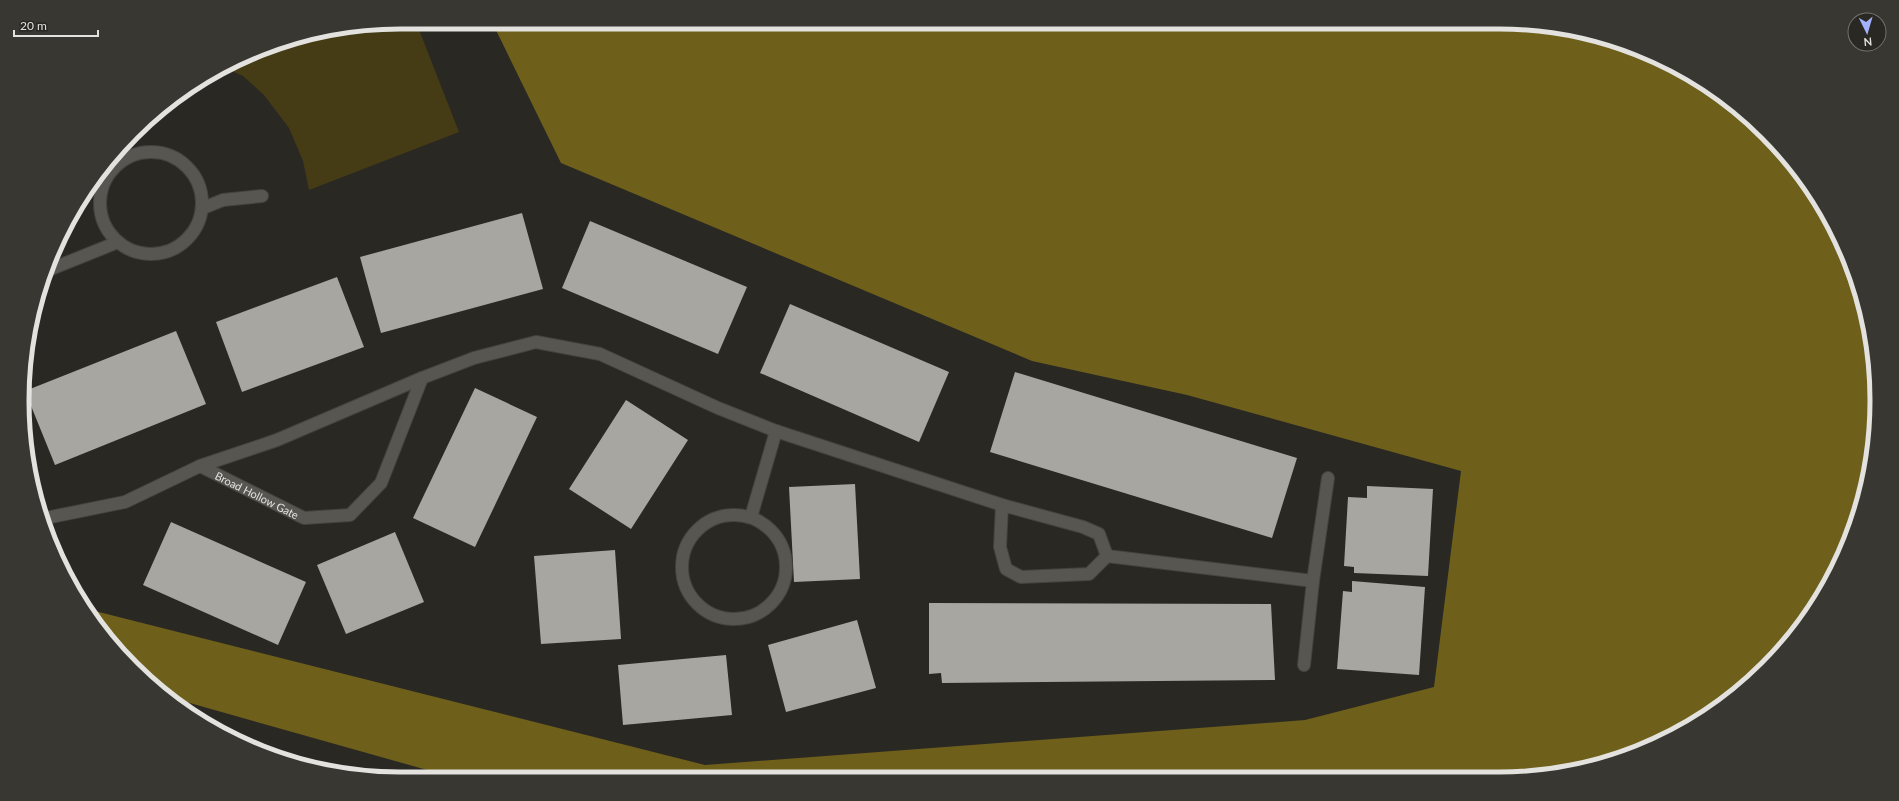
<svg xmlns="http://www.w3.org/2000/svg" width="1899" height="801" viewBox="0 0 1899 801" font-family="Lato,sans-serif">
	<rect width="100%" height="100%" fill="#292823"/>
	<!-- green -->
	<path fill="#453c16" d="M 400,22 L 416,22 L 459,132 L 309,190 L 303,161 L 289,128 L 264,95 L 243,76 L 223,67 L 279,42 Z"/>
	<!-- forest -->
	<path fill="#6e5f1b" d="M 492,22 L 1499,22 L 1620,42 L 1688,73 L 1748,116 L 1799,170 L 1838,233 L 1864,303 L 1876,376 L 1874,450 L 1857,522 L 1813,611 L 1729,701 L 1644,750 L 1548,776 L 459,779 L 165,696 L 116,650 L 87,609 L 705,765 L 1305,720 L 1434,687 L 1461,471 L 1187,395 L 1032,361 L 561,163 Z"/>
	<!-- building -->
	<path fill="#a7a6a0" d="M 211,73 L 213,77 L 199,83 L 198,82 Z
		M 522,213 L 543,289 L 381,333 L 360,257 Z
		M 590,221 L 747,287 L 718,354 L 562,288 Z
		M 337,277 L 364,347 L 242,392 L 216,322 Z
		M 790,304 L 949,372 L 919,442 L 760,373 Z
		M 176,331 L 206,404 L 55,465 L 25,391 Z
		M 1015,372 L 1297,458 L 1272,538 L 990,452 Z
		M 475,388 L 537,417 L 475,547 L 413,518 Z
		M 626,400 L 688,440 L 631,529 L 569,489 Z
		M 855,484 L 860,579 L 794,582 L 789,487 Z
		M 1367,486 L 1433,489 L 1428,576 L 1354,573 L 1354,567 L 1344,566 L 1348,497 L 1367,498 Z
		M 171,522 L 306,582 L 278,645 L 143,585 Z
		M 395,532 L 424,602 L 346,634 L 317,565 Z
		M 615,550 L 621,639 L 541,644 L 534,556 Z
		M 1352,581 L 1425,587 L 1419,675 L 1337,669 L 1343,591 L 1352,592 Z
		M 929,603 L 1271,604 L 1275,680 L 942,683 L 941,673 L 929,674 Z
		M 857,620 L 876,688 L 786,712 L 768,645 Z
		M 726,655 L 732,715 L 623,725 L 618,665 Z"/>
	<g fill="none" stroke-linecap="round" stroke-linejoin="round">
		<defs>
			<g id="minor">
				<circle cx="151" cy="203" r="51"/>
				<path d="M 203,208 L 223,200 L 262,196"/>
				<path d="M 51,269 L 118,242"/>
				<path id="s1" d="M 200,466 L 304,518 L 350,515 L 381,483 L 422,378"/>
				<circle cx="734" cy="567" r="52"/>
				<path d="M 751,517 L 776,431"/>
				<path d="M 46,518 L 125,502 L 200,466 L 277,440 L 422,378 L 474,358 L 536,342 L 600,354 L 718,408 L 776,431 L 1002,505"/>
				<path d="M 1107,556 L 1089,574 L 1021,577 L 1006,569 L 1000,547 L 1002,505 L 1083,527 L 1099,534 L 1107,556 L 1313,581"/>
				<path d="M 1304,665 L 1313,581 L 1328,478"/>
			</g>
		</defs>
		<!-- minor casing -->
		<use href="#minor" stroke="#44433f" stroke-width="14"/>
		<!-- minor -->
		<use href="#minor" stroke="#575650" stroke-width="12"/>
	</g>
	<g text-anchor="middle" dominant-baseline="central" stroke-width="4" stroke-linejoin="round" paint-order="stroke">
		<!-- street labels -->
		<g font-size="11" fill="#e3e2df" stroke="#292823">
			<text stroke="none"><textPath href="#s1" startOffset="64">Broad Hollow Gate</textPath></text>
		</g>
	</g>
	<!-- crop -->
	<path d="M0 0H1899V801H0ZM400 29H1499A371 371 0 0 1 1870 400V401A371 371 0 0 1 1499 772H400A371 371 0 0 1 29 401V400A371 371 0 0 1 400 29Z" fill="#383732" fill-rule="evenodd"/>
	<path fill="none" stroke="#e3e2df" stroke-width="5" d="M400 29H1499A371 371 0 0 1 1870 400V401A371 371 0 0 1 1499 772H400A371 371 0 0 1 29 401V400A371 371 0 0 1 400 29Z"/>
	<!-- north arrow -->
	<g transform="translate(1867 32) rotate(175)"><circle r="19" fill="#292823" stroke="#73726e"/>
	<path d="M0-3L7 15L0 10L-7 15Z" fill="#a4b1fc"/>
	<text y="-6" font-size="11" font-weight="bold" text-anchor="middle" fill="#e3e2df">N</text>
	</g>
	<!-- scale -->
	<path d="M14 30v6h84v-6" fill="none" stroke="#e3e2df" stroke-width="2"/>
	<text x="20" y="30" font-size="12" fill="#e3e2df" stroke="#292823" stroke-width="3" paint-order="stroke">20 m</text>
</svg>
